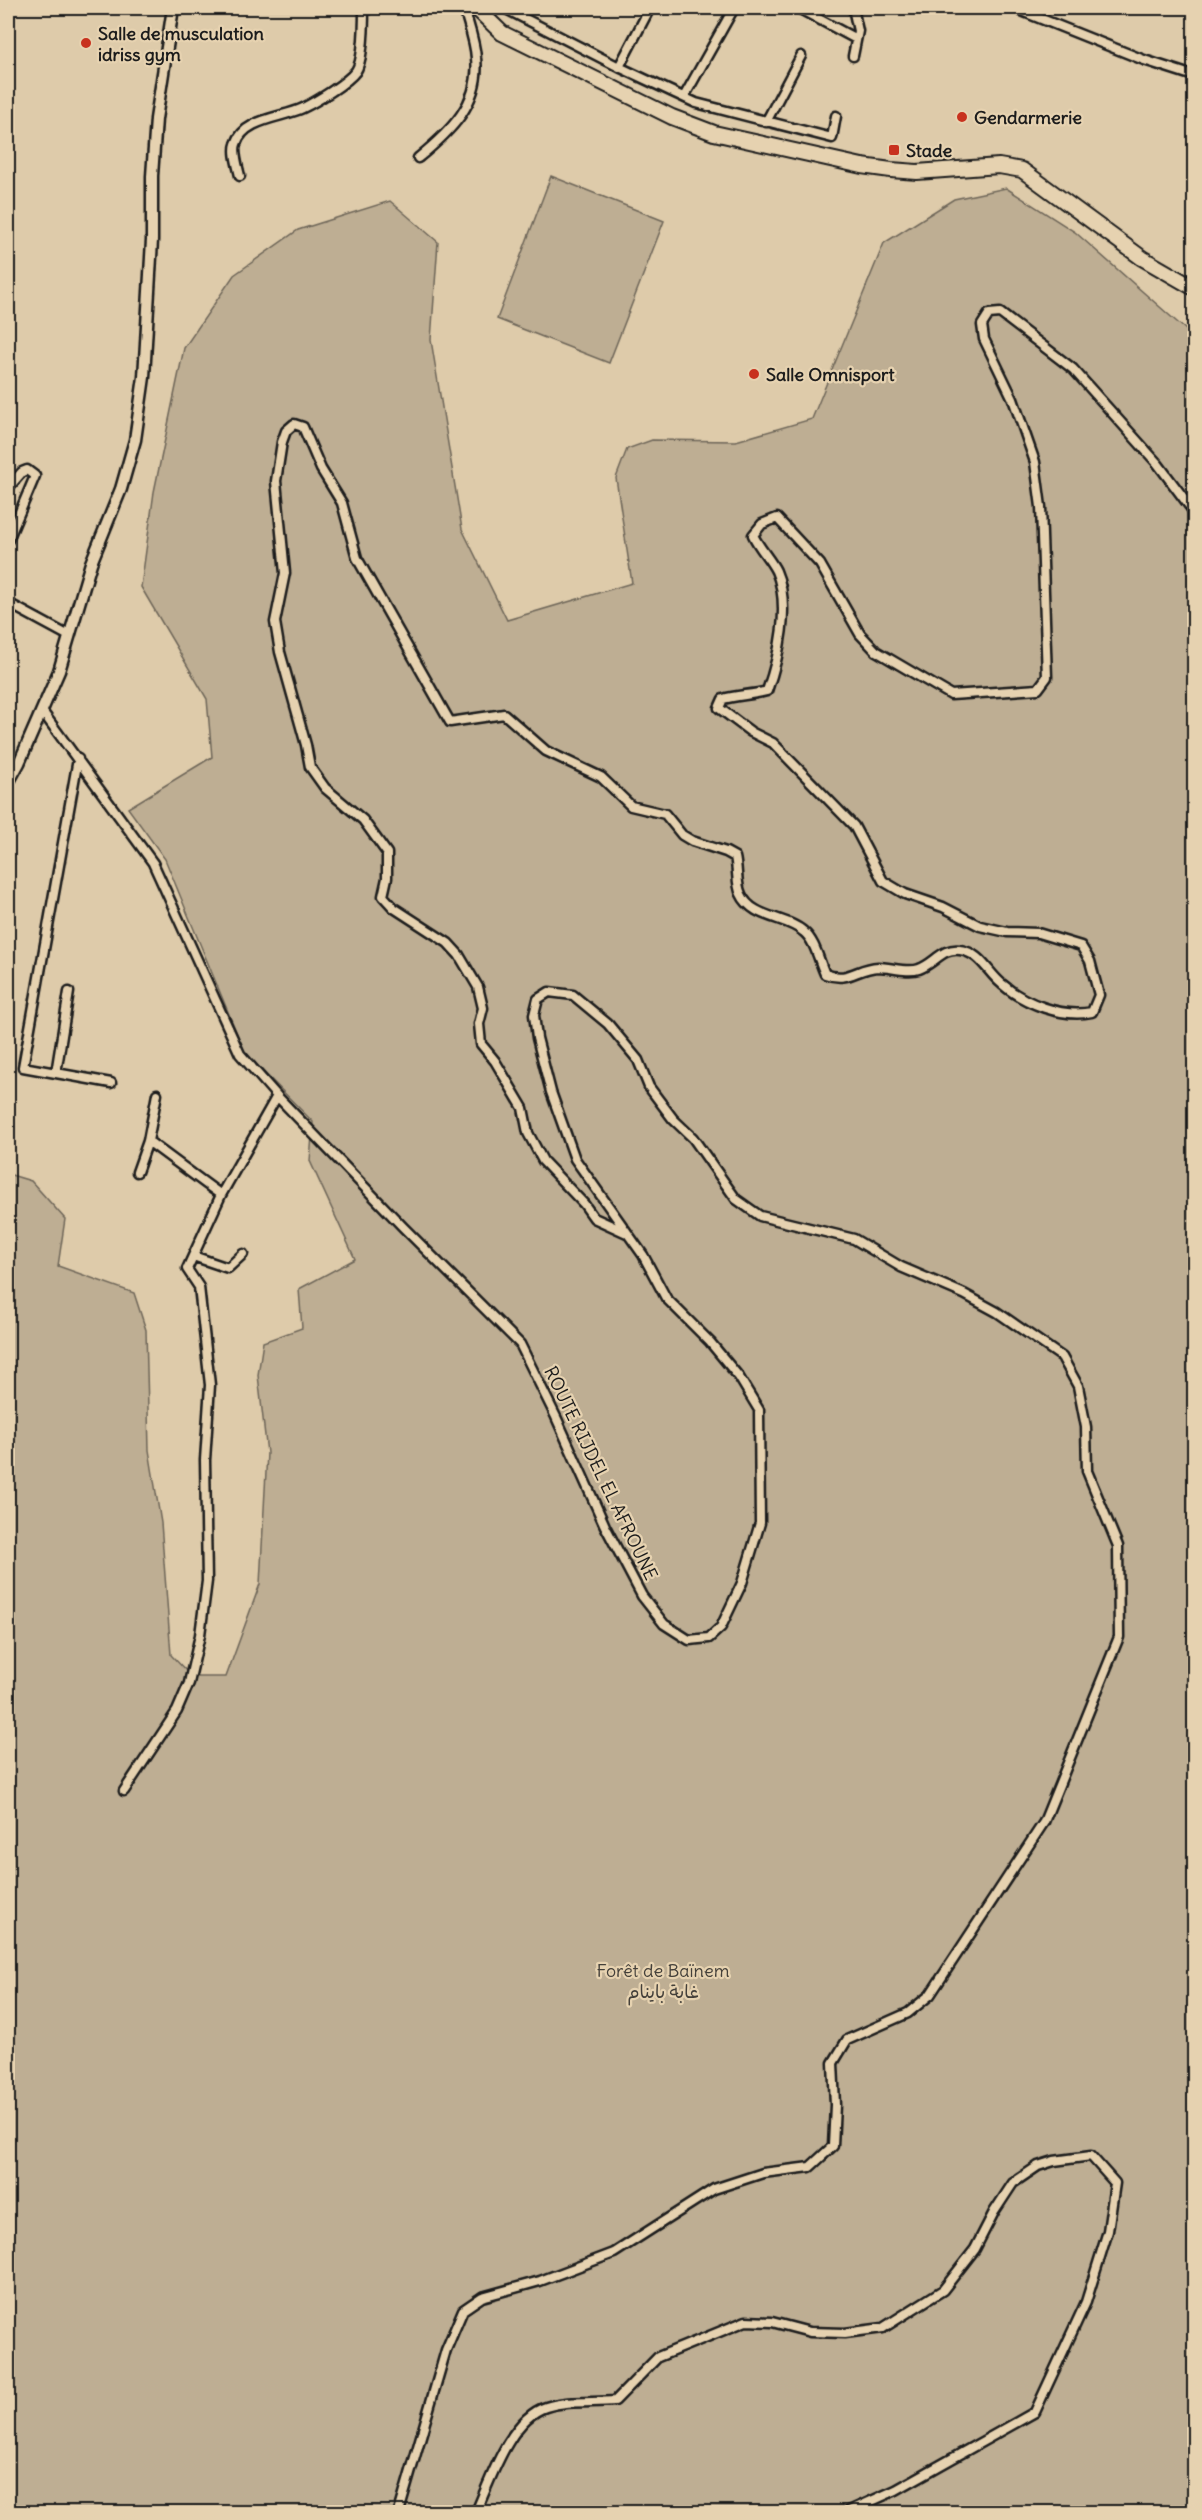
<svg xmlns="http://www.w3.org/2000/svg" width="1202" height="2520" viewBox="0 0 1202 2520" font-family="Delius,'Playpen Sans Arabic',sans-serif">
	<rect width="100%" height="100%" fill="#decbaa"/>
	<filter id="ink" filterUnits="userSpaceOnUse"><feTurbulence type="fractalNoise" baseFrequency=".0167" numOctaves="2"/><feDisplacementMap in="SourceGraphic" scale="12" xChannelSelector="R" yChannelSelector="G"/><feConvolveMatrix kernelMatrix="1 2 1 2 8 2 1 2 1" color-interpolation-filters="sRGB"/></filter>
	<g filter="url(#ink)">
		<!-- green -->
		<path fill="#beae93" stroke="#6d6558" stroke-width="1.5" d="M 551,176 L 664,221 L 609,363 L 497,319 Z
			M 1006,188 L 1075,232 L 1194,337 L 1194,2512 L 8,2512 L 8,1174 L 31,1181 L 65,1219 L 58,1266 L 134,1293 L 146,1330 L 149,1450 L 161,1523 L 171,1655 L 192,1677 L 226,1677 L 260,1584 L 267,1453 L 258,1375 L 263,1342 L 302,1328 L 299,1289 L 355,1259 L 310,1161 L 313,1122 L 245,1053 L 165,859 L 128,808 L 212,757 L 207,699 L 141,587 L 154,492 L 184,348 L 234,275 L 298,230 L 390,201 L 438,242 L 431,340 L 462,529 L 507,620 L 632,583 L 616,478 L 627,449 L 652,440 L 736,441 L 812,419 L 884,243 L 954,199 Z"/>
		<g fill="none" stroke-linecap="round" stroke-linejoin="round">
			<defs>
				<path id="minor" d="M 504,8 L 619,67 L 696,103 L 832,138 L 836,116
					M 798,8 L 856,39
					M 1014,8 L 1144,60 L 1194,76
					M 483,16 L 498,8
					M 853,56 L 858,31 L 853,8
					M 619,67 L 650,8
					M 684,97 L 734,8
					M 766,122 L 801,56
					M 418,158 C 450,132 481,103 476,58 C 475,41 468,24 464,8
					M 240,176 C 238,167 233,152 236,144 C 244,118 282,118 303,108 C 317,101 347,83 356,71 C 364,59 364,23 364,8
					M 8,488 L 22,472 L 27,470 L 35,476 L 8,540
					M 8,603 L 69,636
					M 42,711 L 153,863 L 240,1054 L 277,1096 L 221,1195 L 187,1269 L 199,1287 L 210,1385 L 205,1460 L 207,1581 L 200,1635 L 189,1683 L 177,1711 L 124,1791
					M 78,759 L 23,1067 L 111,1083
					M 56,1073 L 69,992
					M 277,1096 L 403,1227 L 520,1344 L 556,1417 L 605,1526 L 642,1596 L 664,1624 L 689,1640 L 709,1638 L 721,1627 L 742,1583 L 760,1523 L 759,1410 L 739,1377 L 710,1342 L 666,1298 L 643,1255 L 575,1159 L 551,1092 L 537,1038 L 534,1015 L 538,999 L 549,992 L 573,995 L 608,1024 L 638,1060 L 649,1087 L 673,1119 L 693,1138 L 736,1199 L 760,1216 L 854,1239 L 901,1267 L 964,1294 L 997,1312 L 1062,1357 L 1078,1386 L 1086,1427 L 1087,1471 L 1118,1546 L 1119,1637 L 1044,1822 L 930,1995 L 908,2013 L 847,2040 L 833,2063 L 835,2105 L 833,2146 L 810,2167 L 763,2173 L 714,2189 L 614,2253 L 540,2281 L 482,2297 L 463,2310 L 446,2350 L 399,2512
					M 148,1141 L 221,1195
					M 137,1172 L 148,1141 L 157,1094
					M 627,1233 L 594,1218 L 584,1204 L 543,1161 L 528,1133 L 523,1108 L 495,1061 L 481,1044 L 479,1024 L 483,1008 L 478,987 L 459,955 L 448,943 L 394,908 L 383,896 L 387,878 L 387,853 L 363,820 L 325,788 L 310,767 L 306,745 L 280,652 L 275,622 L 285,573 L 276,481 L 282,442 L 286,431 L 294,424 L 303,427 L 321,469 L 342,503 L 357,558 L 450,722 L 504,714 L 546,751 L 601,777 L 631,806 L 665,814 L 682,835 L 692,841 L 726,852 L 735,857 C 738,869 736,884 741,894 C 752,919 787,916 804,932 C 815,941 819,961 825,974 C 849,983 856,968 878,967 C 890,967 908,973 919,969 C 934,964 943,947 960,950 C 981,953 987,972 1002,984 C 1025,1004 1062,1018 1092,1012 L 1099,995 L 1090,961 L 1081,946 L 1038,933 L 1007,932 L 980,926 L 943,907 L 905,894 L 883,881 L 854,826 L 773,743 L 751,732 L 719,708 L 723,699 C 738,695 752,695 767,691 C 779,657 791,605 776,571 C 770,559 759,548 753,535 L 762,524 L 777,518 L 820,564 L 860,634 L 876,651 L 951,695 L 1038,689 L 1047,677 L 1041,507 L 1035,462 L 1013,399 L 984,339 L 982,325 L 989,314 L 1000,313 L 1073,369 L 1158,464 L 1194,512
					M 193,1256 L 228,1268 L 243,1254
					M 476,2512 C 490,2481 510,2418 546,2407 C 568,2400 592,2403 615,2401 L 658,2357 L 746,2321 L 772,2322 L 810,2332 L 845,2333 L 883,2328 L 943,2290 L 975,2249 L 994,2212 L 1013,2183 L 1038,2166 L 1054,2161 L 1091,2156 L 1115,2183 L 1108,2231 L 1086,2302 L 1035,2412 L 896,2490 L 847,2512"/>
				<path id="tertiary" d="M 8,783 L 19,763 L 59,671 L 91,563 L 121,489 L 135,440 L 144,377 L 152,240 L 152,176 L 156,119 L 173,8"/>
				<path id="primary" d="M 476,8 L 502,33 L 672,117 L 714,133 L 862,166 L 891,170 L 917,172 L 999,166 L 1022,170 L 1142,258 L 1194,288"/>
			</defs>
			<!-- minor casing -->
			<use href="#minor" stroke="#1c1c1c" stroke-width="13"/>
			<!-- tertiary casing -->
			<use href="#tertiary" stroke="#1c1c1c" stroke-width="15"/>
			<!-- primary casing -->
			<use href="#primary" stroke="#1c1c1c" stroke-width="18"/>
			<!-- minor -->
			<use href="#minor" stroke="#e6d2b0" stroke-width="8"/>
			<!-- tertiary -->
			<use href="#tertiary" stroke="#e6d2b0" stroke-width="10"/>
			<!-- primary -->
			<use href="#primary" stroke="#e6d2b0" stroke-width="14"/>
		</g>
	</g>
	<!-- markers -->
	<g fill="#c8321e" stroke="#e6d2b0" stroke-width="2">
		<circle cx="86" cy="43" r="6"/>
		<circle cx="962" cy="117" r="6"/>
		<rect x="888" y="144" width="12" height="12" rx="3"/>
		<circle cx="754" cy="374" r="6"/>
	</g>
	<g text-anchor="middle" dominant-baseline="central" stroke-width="4.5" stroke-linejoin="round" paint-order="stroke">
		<!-- poi labels -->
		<g font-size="18" font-weight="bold" fill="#1c1c1c" stroke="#e6d2b0" text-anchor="start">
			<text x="98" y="33">Salle de musculation<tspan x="98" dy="21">idriss gym</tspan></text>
			<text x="974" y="117">Gendarmerie</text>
			<text x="906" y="150">Stade</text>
			<text x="766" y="374">Salle Omnisport</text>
		</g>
		<!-- street labels -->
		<g font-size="18" fill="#1c1c1c" stroke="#e6d2b0">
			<text transform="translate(601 1473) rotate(64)">ROUTE RIJDEL EL AFROUNE</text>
		</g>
		<!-- park labels -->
		<g font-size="18" fill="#44403a" stroke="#e6d2b0">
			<text x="663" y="1970">Forêt de Baïnem<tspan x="663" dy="21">غابة باينام</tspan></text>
		</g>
	</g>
	<!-- margin -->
	<rect width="1202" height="2520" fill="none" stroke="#e6d2b0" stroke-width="30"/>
	<rect x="15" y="15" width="1172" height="2490" fill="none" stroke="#1c1c1c" stroke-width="2" filter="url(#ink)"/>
</svg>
